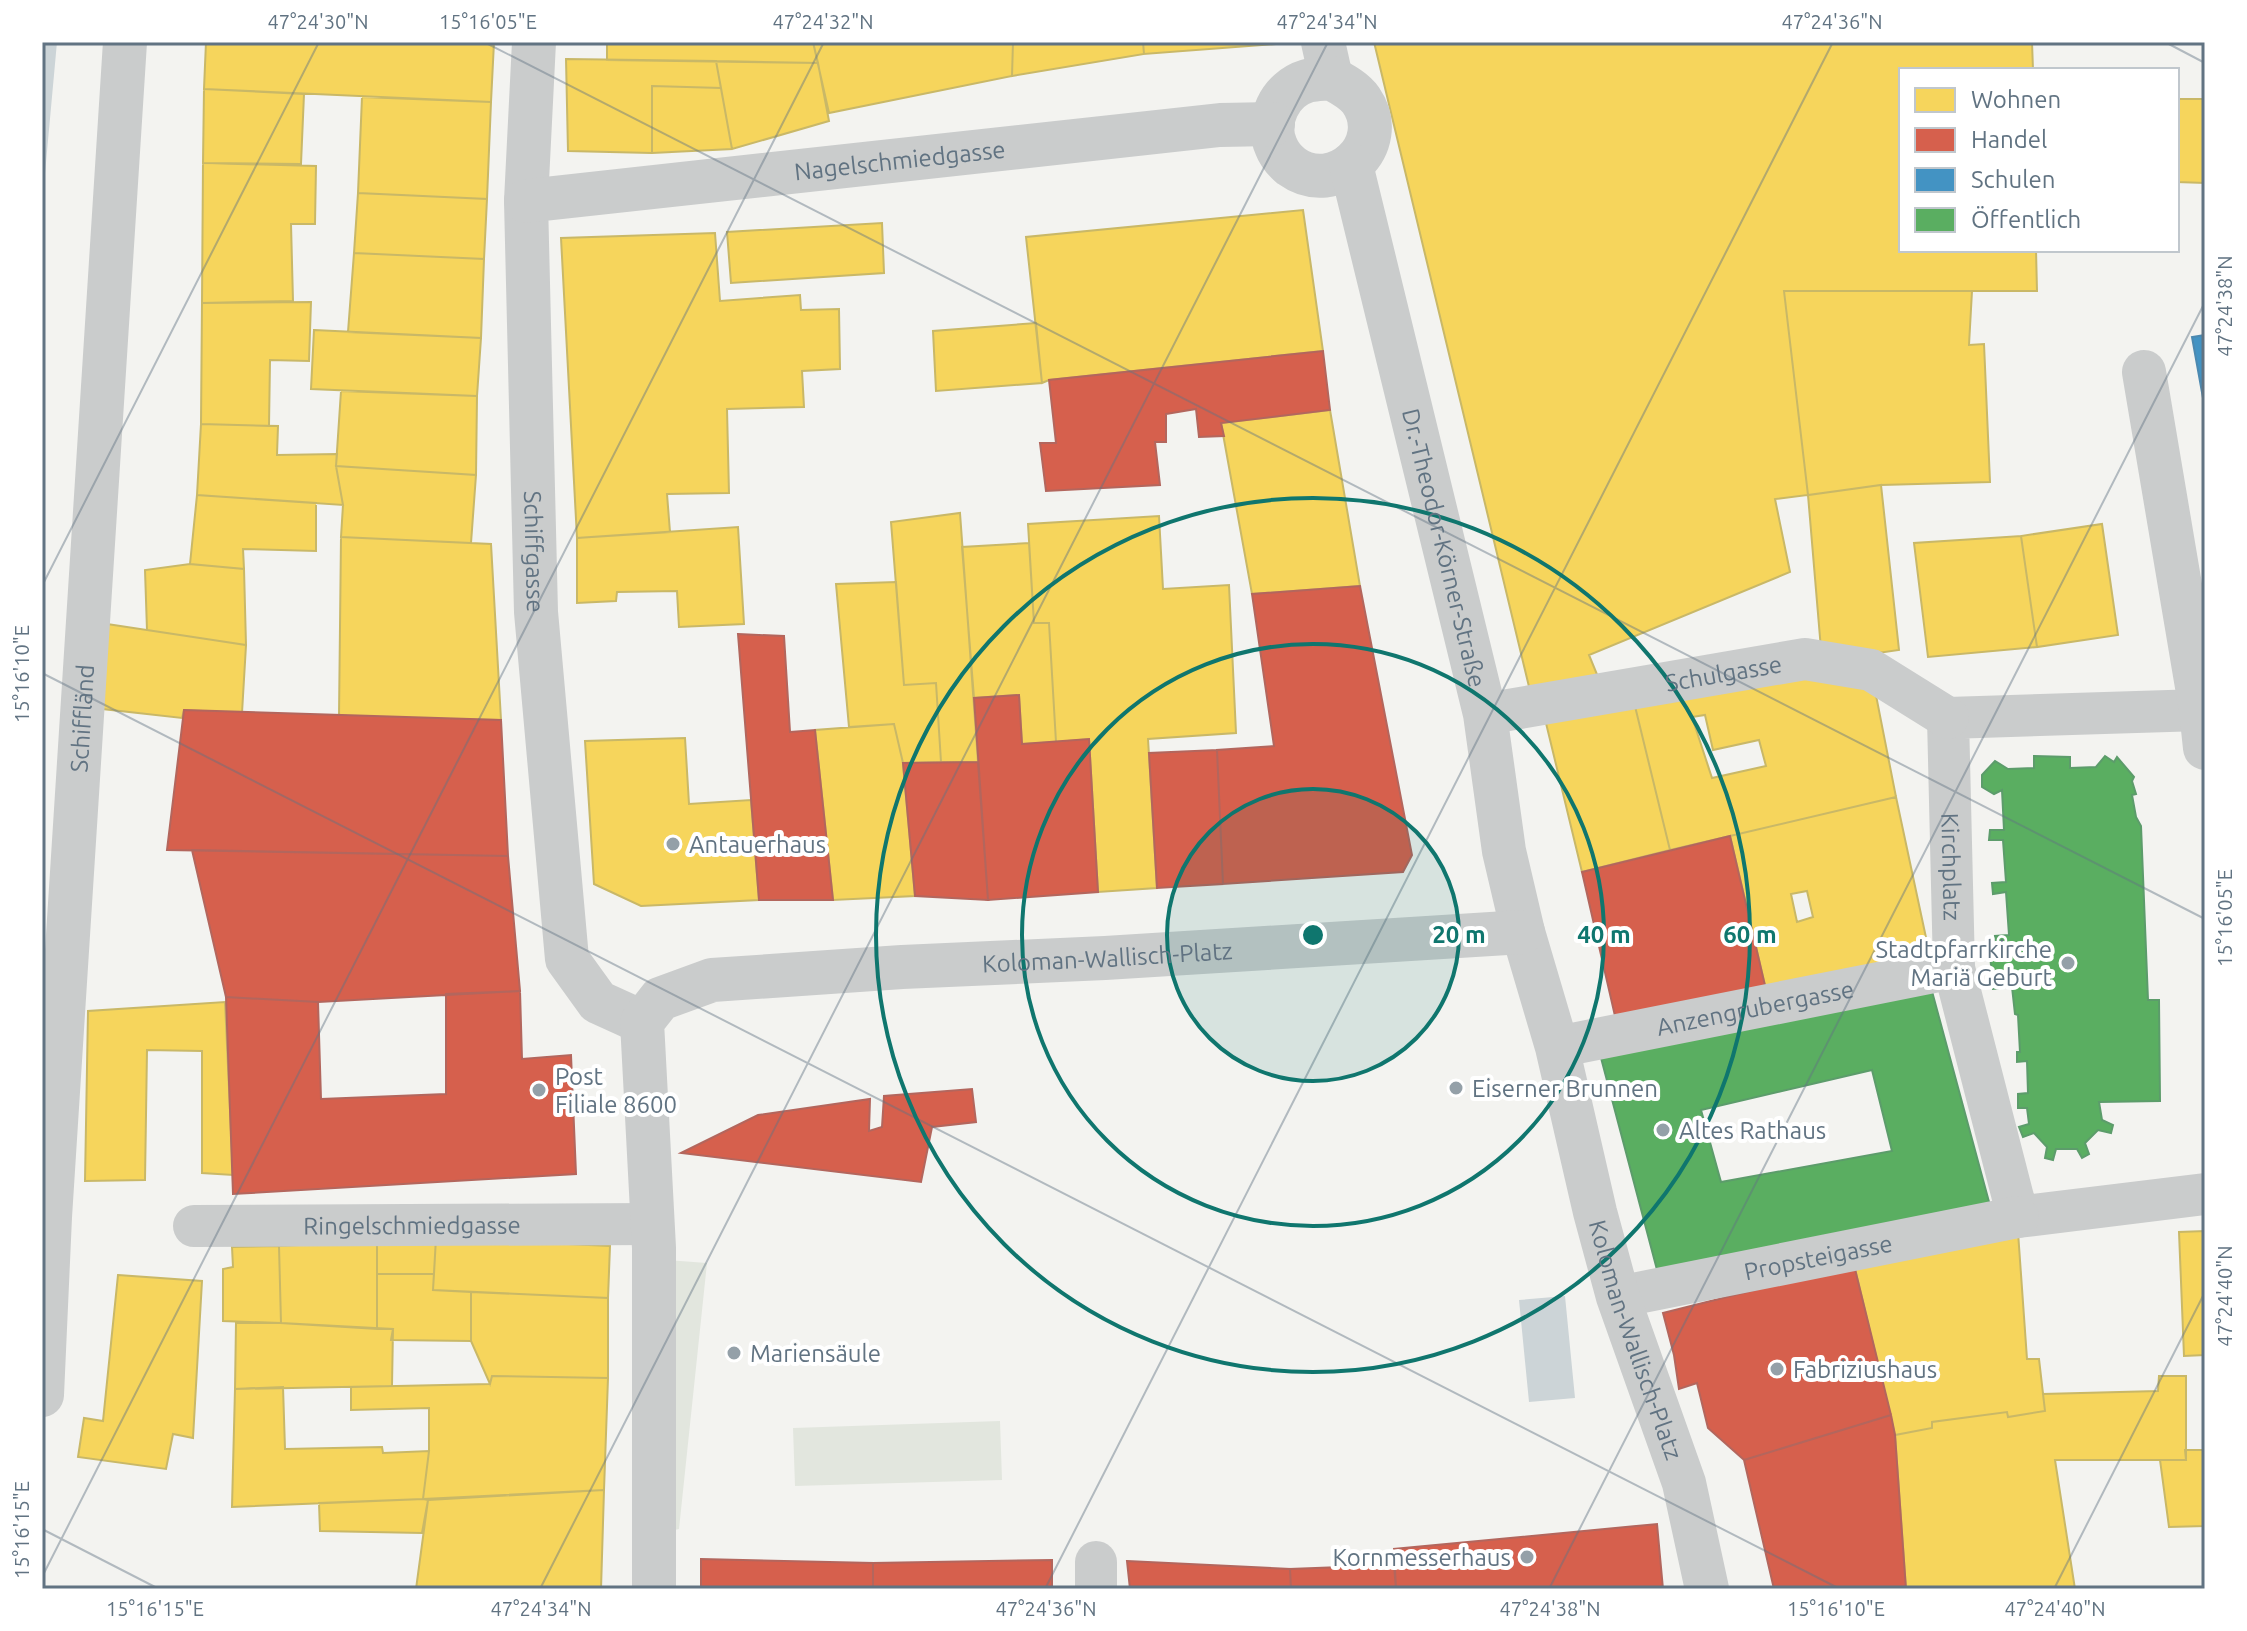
<svg xmlns="http://www.w3.org/2000/svg" width="2247" height="1631" viewBox="0 0 2247 1631" font-family="Ubuntu,sans-serif">
	<rect width="100%" height="100%" fill="#f3f3f0"/>
	<!-- green -->
	<path fill="#e2e6de" d="M 653,1259 L 707,1263 L 679,1529 L 653,1535 Z
		M 1000,1421 L 1002,1480 L 795,1486 L 793,1428 Z"/>
	<!-- water -->
	<path fill="#ccd4d7" d="M 42,42 L 57,42 L 42,206 Z
		M 1565,1296 L 1575,1398 L 1529,1402 L 1519,1300 Z"/>
	<!-- homes -->
	<path fill="#f6d55c" stroke="#c9b867" stroke-width="2" fill-rule="evenodd" d="M 206,42 L 494,42 L 491,102 L 204,89 Z
		M 607,42 L 813,42 L 818,63 L 607,60 Z
		M 813,42 L 1013,42 L 1012,76 L 829,113 Z
		M 1013,42 L 1143,42 L 1144,54 L 1012,76 Z
		M 1143,42 L 1288,42 L 1289,43 L 1144,54 Z
		M 1374,42 L 2032,42 L 2033,70 L 1901,70 L 1901,250 L 2036,250 L 2037,291 L 1784,291 L 1808,495 L 1775,499 L 1790,572 L 1589,655 L 1603,689 L 1531,695 Z
		M 566,59 L 716,61 L 721,88 L 652,86 L 652,153 L 568,151 Z
		M 716,61 L 818,63 L 829,121 L 732,149 Z
		M 652,86 L 721,88 L 732,149 L 652,153 Z
		M 204,89 L 304,94 L 301,164 L 203,163 Z
		M 362,97 L 491,102 L 487,199 L 358,193 Z
		M 2177,99 L 2205,99 L 2205,183 L 2177,182 Z
		M 203,163 L 316,166 L 315,224 L 291,224 L 293,301 L 202,303 Z
		M 358,193 L 487,199 L 484,259 L 354,253 Z
		M 1303,210 L 1323,351 L 1049,380 L 1042,383 L 1026,237 Z
		M 882,223 L 884,273 L 731,283 L 727,232 Z
		M 715,233 L 720,301 L 800,295 L 801,310 L 839,309 L 840,369 L 802,371 L 804,407 L 727,409 L 729,493 L 667,494 L 670,532 L 577,538 L 561,238 Z
		M 354,253 L 484,259 L 481,338 L 348,332 Z
		M 1784,291 L 1972,291 L 1969,345 L 1984,344 L 1990,482 L 1881,485 L 1808,495 Z
		M 311,302 L 309,361 L 270,360 L 269,426 L 201,424 L 202,303 Z
		M 1036,323 L 1042,383 L 936,391 L 933,331 Z
		M 314,330 L 481,338 L 477,396 L 311,389 Z
		M 341,391 L 477,396 L 476,475 L 336,466 Z
		M 1330,410 L 1360,586 L 1252,594 L 1221,423 Z
		M 201,424 L 278,426 L 277,455 L 337,454 L 336,466 L 343,505 L 197,495 Z
		M 336,466 L 476,475 L 471,543 L 341,537 L 343,505 Z
		M 1881,485 L 1899,650 L 1822,661 L 1808,495 Z
		M 197,495 L 316,503 L 316,551 L 243,549 L 244,569 L 190,564 Z
		M 960,513 L 978,762 L 941,762 L 936,683 L 904,685 L 891,522 Z
		M 1159,516 L 1163,589 L 1229,585 L 1236,733 L 1148,739 L 1157,888 L 1098,892 L 1089,739 L 1056,742 L 1049,623 L 1034,623 L 1028,524 Z
		M 2102,524 L 2118,635 L 2037,647 L 2021,536 Z
		M 738,527 L 744,624 L 679,627 L 677,591 L 617,592 L 616,601 L 577,603 L 577,538 Z
		M 2021,536 L 2037,647 L 1928,657 L 1914,543 Z
		M 341,537 L 491,544 L 501,720 L 339,717 Z
		M 1029,543 L 1034,623 L 1049,623 L 1056,742 L 1022,744 L 1019,695 L 974,698 L 962,547 Z
		M 190,564 L 244,569 L 246,645 L 147,630 L 145,570 Z
		M 896,582 L 904,685 L 936,683 L 941,762 L 903,763 L 894,724 L 849,727 L 836,584 Z
		M 94,622 L 246,645 L 242,713 L 184,710 L 182,718 L 85,707 Z
		M 1817,668 L 1873,680 L 1896,797 L 1670,850 L 1633,698 ZM 1705,715 L 1713,750 L 1759,740 L 1766,766 L 1712,778 L 1692,717 Z
		M 1633,698 L 1670,850 L 1582,872 L 1545,719 Z
		M 894,724 L 903,763 L 915,896 L 833,900 L 815,730 Z
		M 685,738 L 689,804 L 751,800 L 759,900 L 641,906 L 594,884 L 585,741 Z
		M 1896,797 L 1931,961 L 1767,994 L 1730,836 ZM 1807,891 L 1813,917 L 1797,922 L 1791,894 Z
		M 225,1002 L 233,1175 L 202,1173 L 202,1051 L 147,1050 L 145,1180 L 85,1181 L 88,1011 Z
		M 2205,1231 L 2205,1355 L 2184,1356 L 2179,1232 Z
		M 2018,1232 L 2027,1359 L 2039,1359 L 2045,1411 L 2008,1417 L 2007,1412 L 1932,1422 L 1932,1428 L 1895,1435 L 1854,1265 Z
		M 436,1238 L 610,1246 L 608,1298 L 433,1290 Z
		M 436,1238 L 434,1274 L 377,1274 L 377,1241 Z
		M 377,1241 L 377,1329 L 281,1323 L 279,1246 Z
		M 279,1246 L 281,1323 L 223,1321 L 223,1269 L 233,1267 L 232,1247 Z
		M 377,1274 L 434,1274 L 433,1290 L 471,1292 L 471,1341 L 391,1340 L 393,1329 L 377,1329 Z
		M 118,1275 L 202,1281 L 193,1438 L 173,1434 L 166,1469 L 78,1457 L 84,1418 L 103,1421 Z
		M 471,1292 L 608,1298 L 608,1378 L 492,1376 L 490,1384 L 471,1341 Z
		M 236,1323 L 281,1323 L 393,1329 L 392,1386 L 235,1389 Z
		M 492,1376 L 608,1378 L 604,1490 L 423,1499 L 429,1451 L 429,1408 L 351,1410 L 351,1387 L 490,1384 Z
		M 2159,1376 L 2186,1376 L 2186,1460 L 2055,1460 L 2075,1589 L 1906,1589 L 1895,1435 L 1932,1428 L 1932,1422 L 2007,1412 L 2008,1417 L 2045,1411 L 2043,1394 L 2158,1391 Z
		M 283,1387 L 285,1449 L 382,1447 L 383,1453 L 429,1451 L 423,1499 L 232,1507 L 235,1389 Z
		M 2185,1450 L 2205,1450 L 2205,1526 L 2169,1527 L 2160,1460 L 2186,1460 Z
		M 604,1490 L 601,1589 L 416,1589 L 428,1500 Z
		M 423,1499 L 428,1500 L 422,1533 L 320,1531 L 319,1503 Z"/>
	<!-- shops -->
	<path fill="#d6604d" stroke="#b3665d" stroke-width="2" d="M 1323,351 L 1330,410 L 1221,423 L 1224,436 L 1199,437 L 1196,409 L 1166,414 L 1166,442 L 1155,442 L 1160,485 L 1046,491 L 1040,443 L 1056,443 L 1049,380 Z
		M 1360,586 L 1412,855 L 1403,872 L 1223,884 L 1217,750 L 1274,746 L 1252,594 Z
		M 738,634 L 784,636 L 790,732 L 815,730 L 833,900 L 759,900 Z
		M 1019,695 L 1022,744 L 1089,739 L 1098,892 L 988,900 L 974,698 Z
		M 184,710 L 501,720 L 508,856 L 167,850 Z
		M 1217,750 L 1223,884 L 1157,888 L 1149,753 Z
		M 978,762 L 988,900 L 915,896 L 903,763 Z
		M 1730,836 L 1767,994 L 1618,1029 L 1582,872 Z
		M 192,850 L 508,856 L 520,991 L 318,1002 L 226,997 Z
		M 520,991 L 522,1059 L 571,1055 L 576,1174 L 233,1194 L 226,997 L 318,1002 L 321,1099 L 446,1094 L 446,994 Z
		M 972,1089 L 976,1122 L 932,1127 L 921,1182 L 681,1153 L 758,1115 L 870,1099 L 869,1131 L 882,1127 L 884,1096 Z
		M 1854,1265 L 1891,1415 L 1744,1460 L 1708,1428 L 1697,1383 L 1679,1389 L 1674,1355 L 1663,1313 Z
		M 1891,1415 L 1895,1435 L 1906,1589 L 1774,1589 L 1744,1460 Z
		M 1657,1524 L 1663,1589 L 1396,1589 L 1394,1549 Z
		M 701,1559 L 873,1563 L 873,1589 L 701,1589 Z
		M 1052,1560 L 1052,1589 L 873,1589 L 873,1563 Z
		M 1127,1561 L 1290,1569 L 1291,1589 L 1130,1589 Z
		M 1394,1565 L 1396,1589 L 1291,1589 L 1290,1569 Z"/>
	<!-- schools -->
	<path fill="#4393c3" stroke="#4c89b0" stroke-width="2" d="M 2205,335 L 2205,409 L 2192,337 Z"/>
	<!-- public -->
	<path fill="#5aae61" stroke="#5c9c6b" stroke-width="2" fill-rule="evenodd" d="M 2034,756 L 2070,757 L 2070,768 L 2096,767 L 2105,756 L 2114,762 L 2117,757 L 2134,777 L 2132,781 L 2136,794 L 2132,795 L 2136,817 L 2141,826 L 2148,1000 L 2159,1000 L 2160,1101 L 2099,1102 L 2102,1120 L 2113,1125 L 2111,1133 L 2098,1130 L 2085,1143 L 2089,1154 L 2082,1158 L 2077,1149 L 2056,1149 L 2053,1160 L 2045,1158 L 2047,1147 L 2034,1133 L 2023,1137 L 2019,1127 L 2029,1124 L 2027,1108 L 2018,1108 L 2018,1094 L 2028,1093 L 2027,1061 L 2017,1062 L 2017,1052 L 2020,1052 L 2018,1015 L 2015,1014 L 2012,987 L 1993,989 L 1990,954 L 2011,952 L 2010,945 L 1996,946 L 1995,936 L 2009,935 L 2006,892 L 1993,894 L 1992,883 L 2006,882 L 2003,840 L 1989,840 L 1990,830 L 2004,830 L 2002,790 L 1994,794 L 1982,787 L 1982,775 L 1995,761 L 2008,769 L 2034,768 Z
		M 1930,984 L 1992,1213 L 1660,1281 L 1600,1054 ZM 1872,1070 L 1892,1151 L 1721,1182 L 1701,1110 Z"/>
	<g fill="none" stroke-linecap="round" stroke-linejoin="round">
		<!-- pedestrian -->
		<g stroke="#cacccc" stroke-width="42">
			<path id="s1" d="M 2201,710 L 1948,718 L 1954,968 L 2018,1217 L 2205,1194"/>
			<path id="s2" d="M 1485,714 L 1805,659 L 1871,670 L 1948,718"/>
			<path id="s3" d="M 1557,1047 L 1954,968"/>
			<path id="s4" d="M 194,1226 L 653,1224"/>
			<path id="s5" d="M 1618,1297 L 2018,1217"/>
			<path d="M 1096,1562 L 1096,1589"/>
		</g>
		<!-- minor -->
		<g stroke="#cacccc" stroke-width="44">
			<path id="s6" d="M 534,42 L 526,201 L 536,612 L 567,959 L 598,1002 L 642,1022"/>
			<path d="M 1323,42 L 1331,78"/>
			<path d="M 1331,78 C 1342,84 1354,90 1361,100 C 1392,145 1335,198 1291,166 C 1285,161 1279,154 1276,146 C 1265,121 1280,89 1307,81 C 1314,79 1324,79 1331,78 Z"/>
			<path id="s7" d="M 1351,165 L 1485,714 L 1504,851 L 1523,932 L 1557,1047 L 1595,1212 L 1618,1297 L 1684,1483 L 1707,1589"/>
			<path id="s8" d="M 526,201 L 1220,125 L 1273,124"/>
			<path d="M 2144,372 L 2201,710 L 2205,748"/>
			<path id="s9" d="M 42,1395 L 50,1217 L 125,42"/>
			<path id="s10" d="M 654,1589 L 654,1248 L 642,1022 L 660,999 L 712,980 L 902,967 L 1105,958 L 1523,932"/>
		</g>
	</g>
	<!-- ticks -->
	<path fill="none" stroke="#617382" stroke-width="2" stroke-opacity="0.45" d="M 484,42 L 2205,919M 2165,42 L 2205,63M 42,586 L 319,42M 42,673 L 1840,1589M 42,1529 L 159,1589M 42,1577 L 824,42M 540,1589 L 1328,42M 1045,1589 L 1833,42M 1549,1589 L 2205,302M 2054,1589 L 2205,1292"/>
	<!-- distance rings -->
	<circle cx="1313" cy="935" r="146" fill="#0f766e" fill-opacity=".12"/>
	<g fill="none" stroke="#0f766e" stroke-width="4">
		<circle cx="1313" cy="935" r="146"/>
		<circle cx="1313" cy="935" r="291"/>
		<circle cx="1313" cy="935" r="437"/>
	</g>
	<!-- markers -->
	<g fill="#94a0a8" stroke="#fff" stroke-width="3">
		<circle cx="673" cy="844" r="8"/>
		<circle cx="2068" cy="963" r="8"/>
		<circle cx="1456" cy="1088" r="8"/>
		<circle cx="539" cy="1090" r="8"/>
		<circle cx="1663" cy="1130" r="8"/>
		<circle cx="734" cy="1353" r="8"/>
		<circle cx="1777" cy="1369" r="8"/>
		<circle cx="1527" cy="1557" r="8"/>
	</g>
	<g text-anchor="middle" dominant-baseline="central" stroke-width="8" stroke-linejoin="round" paint-order="stroke">
		<!-- street labels -->
		<g font-size="24" fill="#617382" stroke="#fff">
			<text stroke="none"><textPath href="#s8" startOffset="376">Nagelschmiedgasse</textPath></text>
			<text stroke="none"><textPath href="#s7" startOffset="394">Dr.-Theodor-Körner-Straße</textPath></text>
			<text stroke="none"><textPath href="#s6" startOffset="510">Schiffgasse</textPath></text>
			<text stroke="none"><textPath href="#s2" startOffset="242">Schulgasse</textPath></text>
			<text stroke="none"><textPath href="#s9" startOffset="678">Schiffländ</textPath></text>
			<text stroke="none"><textPath href="#s1" startOffset="402">Kirchplatz</textPath></text>
			<text stroke="none"><textPath href="#s10" startOffset="1048">Koloman-Wallisch-Platz</textPath></text>
			<text stroke="none"><textPath href="#s3" startOffset="202">Anzengrubergasse</textPath></text>
			<text stroke="none"><textPath href="#s4" startOffset="218">Ringelschmiedgasse</textPath></text>
			<text stroke="none"><textPath href="#s5" startOffset="204">Propsteigasse</textPath></text>
			<text stroke="none"><textPath href="#s7" startOffset="1210">Koloman-Wallisch-Platz</textPath></text>
		</g>
		<!-- poi labels -->
		<g font-size="24" fill="#617382" stroke="#fff" text-anchor="start">
			<text x="689" y="844">Antauerhaus</text>
			<text x="2052" y="949" text-anchor="end">Stadtpfarrkirche<tspan x="2052" dy="28">Mariä Geburt</tspan></text>
			<text x="555" y="1076">Post<tspan x="555" dy="28">Filiale 8600</tspan></text>
			<text x="1472" y="1088">Eiserner Brunnen</text>
			<text x="1679" y="1130">Altes Rathaus</text>
			<text x="750" y="1353">Mariensäule</text>
			<text x="1793" y="1369">Fabriziushaus</text>
			<text x="1511" y="1557" text-anchor="end">Kornmesserhaus</text>
		</g>
	</g>
	<circle cx="1313" cy="935" r="12" fill="#0f766e" stroke="#fff" stroke-width="4"/>
	<g font-size="24" text-anchor="middle" font-weight="bold" fill="#0f766e" stroke="#fff" stroke-width="8" stroke-linejoin="round" paint-order="stroke">
		<text x="1459" y="943">20 m</text>
		<text x="1604" y="943">40 m</text>
		<text x="1750" y="943">60 m</text>
	</g>
	<!-- border -->
	<rect width="2247" height="1631" fill="none" stroke="#ffffff" stroke-width="88"/>
	<!-- legend -->
	<rect x="1899" y="68" width="280" height="184" fill="#ffffff" stroke="#c0c7cd" stroke-width="2"/>
	<rect x="1915" y="88" width="40" height="24" fill="#f6d55c" stroke="#c0c7cd" stroke-width="2"/>
	<text x="1971" y="108" font-size="24" fill="#617382">Wohnen</text>
	<rect x="1915" y="128" width="40" height="24" fill="#d6604d" stroke="#c0c7cd" stroke-width="2"/>
	<text x="1971" y="148" font-size="24" fill="#617382">Handel</text>
	<rect x="1915" y="168" width="40" height="24" fill="#4393c3" stroke="#c0c7cd" stroke-width="2"/>
	<text x="1971" y="188" font-size="24" fill="#617382">Schulen</text>
	<rect x="1915" y="208" width="40" height="24" fill="#5aae61" stroke="#c0c7cd" stroke-width="2"/>
	<text x="1971" y="228" font-size="24" fill="#617382">Öffentlich</text>
	<rect x="44" y="44" width="2159" height="1543" fill="none" stroke="#617382" stroke-width="3"/>
	<g font-size="20" text-anchor="middle" fill="#617382">
		<text x="318" y="29">47°24'30"N</text>
		<text x="488" y="29">15°16'05"E</text>
		<text x="823" y="29">47°24'32"N</text>
		<text x="1327" y="29">47°24'34"N</text>
		<text x="1832" y="29">47°24'36"N</text>
		<text transform="translate(2225 306) rotate(-90)" y="7">47°24'38"N</text>
		<text transform="translate(22 674) rotate(-90)" y="7">15°16'10"E</text>
		<text transform="translate(2225 918) rotate(-90)" y="7">15°16'05"E</text>
		<text transform="translate(2225 1296) rotate(-90)" y="7">47°24'40"N</text>
		<text transform="translate(22 1530) rotate(-90)" y="7">15°16'15"E</text>
		<text x="155" y="1616">15°16'15"E</text>
		<text x="541" y="1616">47°24'34"N</text>
		<text x="1046" y="1616">47°24'36"N</text>
		<text x="1550" y="1616">47°24'38"N</text>
		<text x="1836" y="1616">15°16'10"E</text>
		<text x="2055" y="1616">47°24'40"N</text>
	</g>
</svg>
